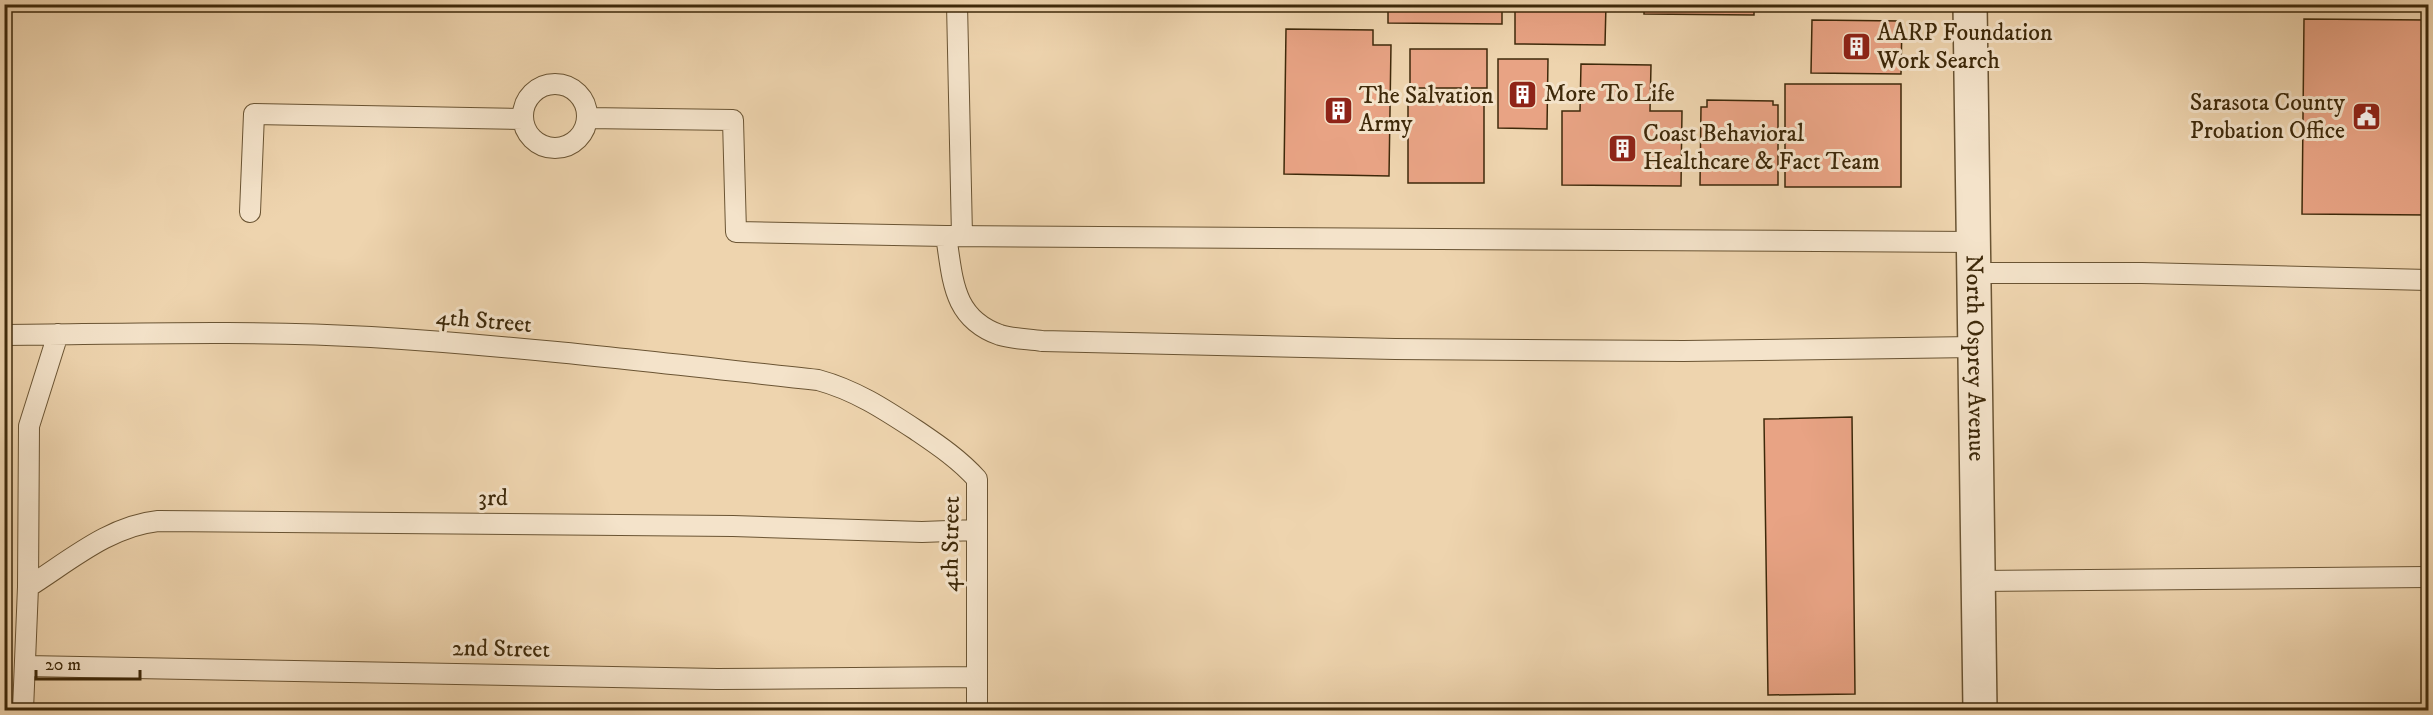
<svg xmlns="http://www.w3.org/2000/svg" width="2433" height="715" viewBox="0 0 2433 715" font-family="'IM FELL DW Pica',serif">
	<rect width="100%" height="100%" fill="#eed4ae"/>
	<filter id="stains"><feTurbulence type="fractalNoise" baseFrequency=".00333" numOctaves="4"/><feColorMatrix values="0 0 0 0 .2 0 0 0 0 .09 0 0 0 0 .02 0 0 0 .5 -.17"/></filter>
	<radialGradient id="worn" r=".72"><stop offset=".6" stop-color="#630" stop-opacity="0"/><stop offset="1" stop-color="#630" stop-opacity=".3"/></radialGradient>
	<!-- building -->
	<path fill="#e8a384" stroke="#3e290a" stroke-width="1.5" d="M 1388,4 L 1502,4 L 1502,24 L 1388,23 Z
		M 1515,4 L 1606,4 L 1605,45 L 1515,44 Z
		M 1644,4 L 1754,4 L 1754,15 L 1644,14 Z
		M 2304,19 L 2428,20 L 2428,215 L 2302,214 Z
		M 1812,20 L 1902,21 L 1901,74 L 1811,73 Z
		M 1286,29 L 1373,30 L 1373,45 L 1391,45 L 1389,176 L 1284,174 Z
		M 1410,49 L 1487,49 L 1487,88 L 1410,88 Z
		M 1498,59 L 1548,59 L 1547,129 L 1498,128 Z
		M 1581,64 L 1651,65 L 1650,111 L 1682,111 L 1681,186 L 1562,185 L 1562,111 L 1580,111 Z
		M 1785,84 L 1901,84 L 1901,187 L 1785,187 Z
		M 1408,91 L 1484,91 L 1484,183 L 1408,183 Z
		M 1707,100 L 1773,101 L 1773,105 L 1778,105 L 1778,185 L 1700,185 L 1701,107 L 1707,107 Z
		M 1852,417 L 1855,694 L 1768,695 L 1764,419 Z"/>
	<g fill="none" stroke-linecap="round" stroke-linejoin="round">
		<defs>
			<path id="lane" d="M 957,4 L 962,236
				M523 116a32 32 0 1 1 64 0a32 32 0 1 1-64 0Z
				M 587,118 L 733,120 L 736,232 L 946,236 L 1973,242
				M 250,212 L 254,114 L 523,119
				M 946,236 C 953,279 952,318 1000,335 C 1013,339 1029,339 1042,341 L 1395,349 L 1684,351 L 1974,347
				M 1973,273 L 2142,273 L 2428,280
				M 4,335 C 127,334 249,330 371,337 C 520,346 669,364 818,380 C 855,390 884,409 916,430 C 938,445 959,459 977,479 L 977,710
				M 1978,581 L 2428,577
				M 28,587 C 68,562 109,526 158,521 L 733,526 L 922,532 L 976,530
				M 26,666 L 717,679 L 976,677
				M 23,710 L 28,587 L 29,426 L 58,334"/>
			<g id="street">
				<path id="s1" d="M 1970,4 L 1980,710"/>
			</g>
		</defs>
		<!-- lane casing -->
		<use href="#lane" stroke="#6a5433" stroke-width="22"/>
		<!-- street casing -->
		<use href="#street" stroke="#6a5433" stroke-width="36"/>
		<!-- lane -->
		<use href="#lane" stroke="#f4e3ca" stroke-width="20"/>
		<!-- street -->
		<use href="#street" stroke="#f4e3ca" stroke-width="33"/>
	</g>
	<!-- icons -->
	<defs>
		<symbol id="building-square" viewBox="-11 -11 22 22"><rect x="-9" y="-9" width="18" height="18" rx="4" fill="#8f2418" stroke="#f4e3ca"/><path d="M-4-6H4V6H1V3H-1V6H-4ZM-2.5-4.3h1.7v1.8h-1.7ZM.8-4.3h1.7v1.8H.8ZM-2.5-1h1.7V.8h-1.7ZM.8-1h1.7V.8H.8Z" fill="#fff"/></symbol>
		<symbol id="civic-square" viewBox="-11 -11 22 22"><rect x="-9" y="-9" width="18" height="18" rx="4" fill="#8f2418" stroke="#f4e3ca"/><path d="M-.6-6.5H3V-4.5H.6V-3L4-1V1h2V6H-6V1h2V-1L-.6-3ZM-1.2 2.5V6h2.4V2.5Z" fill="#fff"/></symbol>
	</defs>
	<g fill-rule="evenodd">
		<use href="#building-square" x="1840" y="30" width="33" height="33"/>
		<use href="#building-square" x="1506" y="78" width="33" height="33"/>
		<use href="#building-square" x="1322" y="94" width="33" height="33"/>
		<use href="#civic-square" x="2350" y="100" width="33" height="33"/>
		<use href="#building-square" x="1606" y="132" width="33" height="33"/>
	</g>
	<g text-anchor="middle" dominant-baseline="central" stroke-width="6" stroke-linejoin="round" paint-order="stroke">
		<!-- poi labels -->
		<g font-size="24" fill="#3e290a" stroke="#f4e3ca" text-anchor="start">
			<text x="1877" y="33">AARP Foundation<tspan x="1877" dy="28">Work Search</tspan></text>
			<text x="1544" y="94">More To Life</text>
			<text x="1359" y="96">The Salvation<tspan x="1359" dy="28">Army</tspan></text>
			<text x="2345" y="103" text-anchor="end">Sarasota County<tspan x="2345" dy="28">Probation Office</tspan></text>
			<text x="1643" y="134">Coast Behavioral<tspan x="1643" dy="28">Healthcare &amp; Fact Team</tspan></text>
		</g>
		<!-- street labels -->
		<g font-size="24" fill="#3e290a" stroke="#f4e3ca">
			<text transform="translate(484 321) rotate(5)">4th Street</text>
			<text stroke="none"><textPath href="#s1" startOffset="354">North Osprey Avenue</textPath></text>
			<text transform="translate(493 498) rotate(1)">3rd</text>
			<text transform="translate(951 544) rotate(-89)">4th Street</text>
			<text transform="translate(501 649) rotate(1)">2nd Street</text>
		</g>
	</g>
	<!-- margin -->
	<rect width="2433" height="715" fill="none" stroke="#eed4ae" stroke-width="24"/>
	<rect x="6" y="6" width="2421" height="703" fill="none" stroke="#3e290a" stroke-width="3"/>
	<rect x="12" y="12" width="2409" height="691" fill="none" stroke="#3e290a" stroke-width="1.5"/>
	<!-- scale -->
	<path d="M36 670v9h104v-9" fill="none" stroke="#3e290a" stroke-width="3"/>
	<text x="45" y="670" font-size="18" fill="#3e290a" stroke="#f4e3ca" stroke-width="4.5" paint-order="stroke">20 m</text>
	<rect width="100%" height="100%" filter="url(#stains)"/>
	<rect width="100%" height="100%" fill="url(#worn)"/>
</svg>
